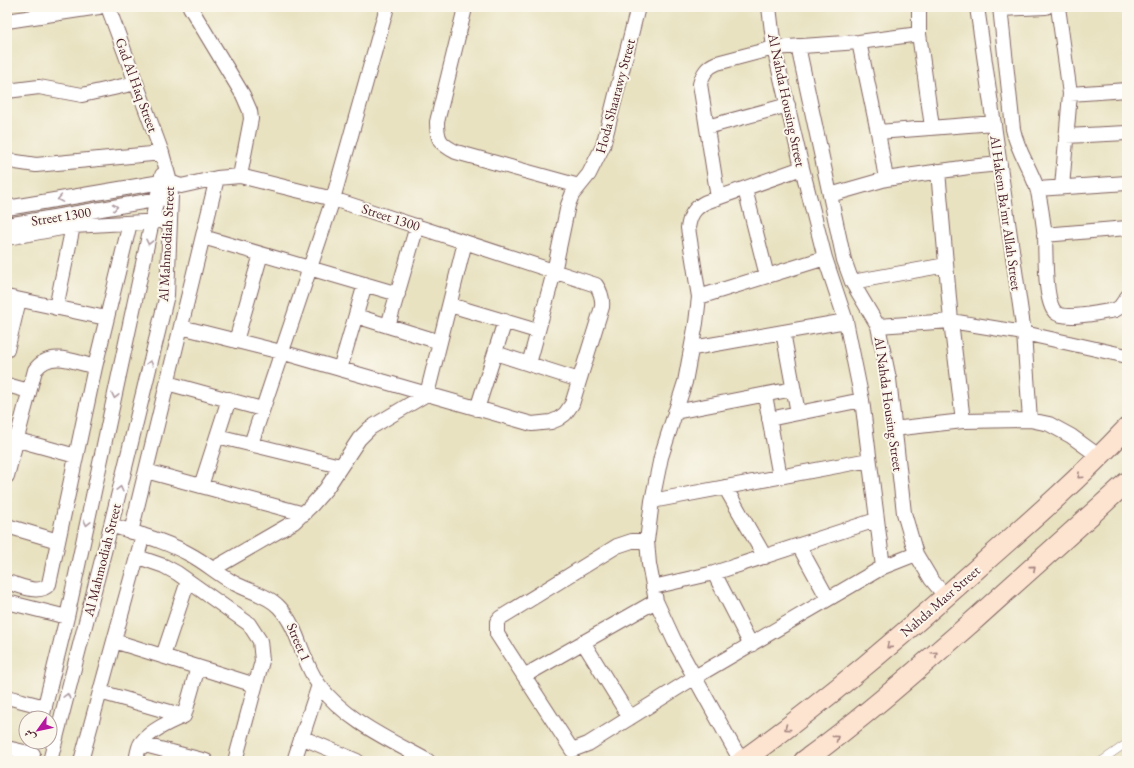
<svg xmlns="http://www.w3.org/2000/svg" width="1134" height="768" viewBox="0 0 1134 768" font-family="'EB Garamond',Amiri,serif">
	<rect width="100%" height="100%" fill="#fbf7ec"/>
	<filter id="ink" filterUnits="userSpaceOnUse"><feTurbulence type="fractalNoise" baseFrequency=".025" numOctaves="2"/><feDisplacementMap in="SourceGraphic" scale="8" xChannelSelector="R" yChannelSelector="G"/><feConvolveMatrix kernelMatrix="1 2 1 2 8 2 1 2 1" color-interpolation-filters="sRGB"/></filter>
	<filter id="wash" filterUnits="userSpaceOnUse"><feTurbulence type="fractalNoise" baseFrequency=".012" numOctaves="4" result="noise"/><feDisplacementMap in="SourceGraphic" scale="16" xChannelSelector="R" yChannelSelector="G"/><feGaussianBlur stdDeviation="0.9" result="paint"/><feColorMatrix in="noise" values="0 0 0 0 0 0 0 0 0 0 0 0 0 0 0 0 0 1.4 0 .05"/><feComposite in="paint" operator="in"/></filter>
	<g filter="url(#wash)">
		<rect width="100%" height="100%" fill="#e8e2c1"/>
	</g>
	<g filter="url(#ink)">
		<g fill="none" stroke-linecap="round" stroke-linejoin="round">
			<defs>
				<path id="lane" d="M 1101,761 L 1127,743"/>
				<path id="street" d="M 190,7 L 243,95 L 250,111 L 251,119 L 240,176
					M 769,7 L 774,48 L 802,168 L 825,258 L 846,321 L 862,400 L 883,567
					M 919,7 L 919,34 L 932,127
					M 977,7 L 1024,333 L 1030,420
					M 1000,7 L 1013,129 C 1017,150 1030,168 1037,188 C 1041,203 1043,221 1045,237 C 1046,254 1044,300 1055,312 C 1064,321 1102,312 1115,310 L 1120,307 L 1127,297
					M 1058,7 L 1070,94 L 1062,187
					M 465,8 L 437,122 C 437,140 440,144 456,152 L 579,186
					M 1000,9 L 1046,7
					M 7,21 L 99,7
					M 859,42 L 878,132 L 886,179 L 969,167 L 1000,164
					M 798,46 L 844,260 L 852,282 L 878,326 L 889,379 L 904,513 L 916,554 L 931,579 L 946,597
					M 7,91 L 39,87 L 82,95 L 136,83
					M 1070,94 L 1127,90
					M 707,127 L 788,105
					M 878,132 L 994,123
					M 1066,136 L 1127,133
					M 7,159 L 16,162 L 36,165 L 162,153
					M 938,171 L 951,321 L 963,421
					M 745,189 L 767,276
					M 1037,189 L 1127,183
					M 830,195 L 886,179
					M 718,198 L 700,84 C 703,73 707,67 717,63 L 774,48 L 859,42 L 919,34
					M 7,208 L 161,182 L 170,182 L 181,186 L 217,178 L 240,176 L 333,199 L 596,285 C 601,292 603,298 602,307 L 572,404 L 565,414 L 558,419 L 551,422 L 532,424 L 427,394 L 370,428 L 359,439 L 326,489 L 312,505 L 294,522 L 213,569
					M 7,225 L 166,198
					M 1044,235 L 1127,228
					M 203,237 L 398,294
					M 7,238 L 73,226 L 161,221
					M 852,282 L 946,265
					M 7,297 L 106,318
					M 699,297 L 825,258
					M 450,305 L 537,331
					M 56,308 L 73,226
					M 356,316 L 440,342
					M 388,326 L 417,226
					M 878,326 L 951,321 L 1024,333 L 1127,356
					M 181,327 L 281,352 L 427,394 L 465,242
					M 783,332 L 798,413
					M 236,341 L 261,254
					M 693,348 L 846,321
					M 7,350 L 19,300
					M 495,353 L 579,380
					M 529,364 L 554,272 L 568,205 L 572,195 L 589,174 L 603,146 L 638,7
					M 340,369 L 365,284
					M 167,383 L 262,409
					M 7,385 L 29,391
					M 765,395 L 780,477
					M 477,409 L 505,321
					M 675,412 L 793,389
					M 769,419 L 862,400
					M 893,429 L 963,421 L 1030,420 L 1049,424 L 1071,436 L 1100,457
					M 217,436 L 340,466
					M 7,437 L 76,456
					M 251,444 L 333,199 L 387,7
					M 146,471 L 304,514
					M 7,476 L 35,370 C 50,349 75,362 95,367
					M 201,486 L 229,399
					M 725,487 L 765,557
					M 652,501 L 869,460
					M 111,525 C 138,534 166,541 191,555 C 206,563 219,575 234,583 C 248,591 268,595 279,607 C 300,629 301,661 319,685 C 346,721 390,740 428,761
					M 7,526 L 58,541
					M 131,532 L 217,178
					M 647,541 L 632,541 L 617,546 L 500,618 L 497,622 L 497,634 L 572,750 L 588,744 L 695,677 L 883,567 L 916,554
					M 799,546 L 828,599
					M 138,557 L 164,566 L 177,573 L 249,624 L 260,641 L 262,661 L 235,761
					M 714,573 L 751,645
					M 7,582 C 19,585 39,596 49,584 L 95,367 L 130,223
					M 653,587 L 714,573 L 876,520
					M 7,602 L 67,617
					M 114,641 L 255,685
					M 583,642 L 630,718
					M 163,656 L 188,581
					M 524,676 L 656,601
					M 100,692 L 184,716
					M 7,697 L 45,707
					M 42,718 L 67,617 L 162,175
					M 301,737 L 357,761
					M 141,744 L 206,761
					M 7,748 L 33,754
					M 50,761 L 111,525 L 167,295 L 171,196 L 170,182 L 162,153 L 108,7
					M 81,761 L 143,535
					M 136,761 C 137,756 138,747 141,743 C 151,730 169,722 184,716 L 198,667
					M 294,761 L 319,685
					M 741,761 L 674,640 L 656,601 L 649,564 L 647,541 L 652,501 L 661,457 L 685,382 L 696,323 L 699,297 L 688,228 C 690,215 694,208 706,202 L 802,168"/>
				<path id="secondary" d="M 742,761 C 826,701 904,634 981,565 C 1031,521 1081,477 1127,428
					M 804,761 C 863,718 917,670 972,622 C 1024,575 1076,529 1127,482"/>
			</defs>
			<!-- lane casing -->
			<use href="#lane" stroke="#816360" stroke-width="8"/>
			<!-- street casing -->
			<use href="#street" stroke="#816360" stroke-width="16"/>
			<!-- secondary casing -->
			<use href="#secondary" stroke="#816360" stroke-width="22"/>
			<!-- lane -->
			<use href="#lane" stroke="#fff" stroke-width="7"/>
			<!-- street -->
			<use href="#street" stroke="#fff" stroke-width="14"/>
			<!-- secondary -->
			<use href="#secondary" stroke="#fde4d1" stroke-width="20"/>
		</g>
		<!-- one-way arrows -->
		<defs><path id="oneway-chevron" d="M-2-3.5L2.5 0L-2 3.5" fill="none" stroke-width="1.6" stroke-linecap="round" stroke-linejoin="round"/></defs>
		<g stroke="#ae9aa0">
			<use href="#oneway-chevron" transform="translate(60 199) rotate(170)"/>
			<use href="#oneway-chevron" transform="translate(115 207) rotate(-9)"/>
			<use href="#oneway-chevron" transform="translate(149 242) rotate(102)"/>
			<use href="#oneway-chevron" transform="translate(150 363) rotate(-76)"/>
			<use href="#oneway-chevron" transform="translate(115 396) rotate(102)"/>
			<use href="#oneway-chevron" transform="translate(120 489) rotate(-76)"/>
			<use href="#oneway-chevron" transform="translate(87 523) rotate(102)"/>
			<use href="#oneway-chevron" transform="translate(67 696) rotate(-75)"/>
		</g>
		<g stroke="#a4827e">
			<use href="#oneway-chevron" transform="translate(1080 476) rotate(137)"/>
			<use href="#oneway-chevron" transform="translate(1033 568) rotate(-41)"/>
			<use href="#oneway-chevron" transform="translate(889 646) rotate(140)"/>
			<use href="#oneway-chevron" transform="translate(935 654) rotate(-42)"/>
			<use href="#oneway-chevron" transform="translate(787 728) rotate(143)"/>
			<use href="#oneway-chevron" transform="translate(836 738) rotate(-36)"/>
		</g>
	</g>
	<g text-anchor="middle" dominant-baseline="central" stroke-width="4" stroke-linejoin="round" paint-order="stroke">
		<!-- street labels -->
		<g font-size="14" fill="#4a1f2b" stroke="#fbf7ec">
			<text transform="translate(137 85) rotate(70)">Gad Al Haq Street</text>
			<text transform="translate(615 96) rotate(-75)">Hoda Shaarawy Street</text>
			<text transform="translate(787 100) rotate(78)">Al Nahda Housing Street</text>
			<text transform="translate(1006 213) rotate(82)">Al Hakem Ba'mr Allah Street</text>
			<text transform="translate(61 216) rotate(-9)">Street 1300</text>
			<text transform="translate(391 217) rotate(18)">Street 1300</text>
			<text transform="translate(166 244) rotate(-87)">Al Mahmodiah Street</text>
			<text transform="translate(889 404) rotate(82)">Al Nahda Housing Street</text>
			<text transform="translate(102 560) rotate(-76)">Al Mahmodiah Street</text>
			<text transform="translate(940 601) rotate(-41)">Nahda Masr Street</text>
			<text transform="translate(299 642) rotate(67)">Street 1</text>
		</g>
	</g>
	<!-- margin -->
	<rect width="1134" height="768" fill="none" stroke="#fbf7ec" stroke-width="24"/>
	<!-- north arrow -->
	<g transform="translate(38 730) rotate(237)"><circle r="19" fill="#fbf7ec" stroke="#b4a19f"/>
	<path d="M0-3L7 15L0 10L-7 15Z" fill="#b5179e"/>
	<text y="-6" font-size="11" font-weight="bold" text-anchor="middle" fill="#4a1f2b">ش</text>
	</g>
</svg>
